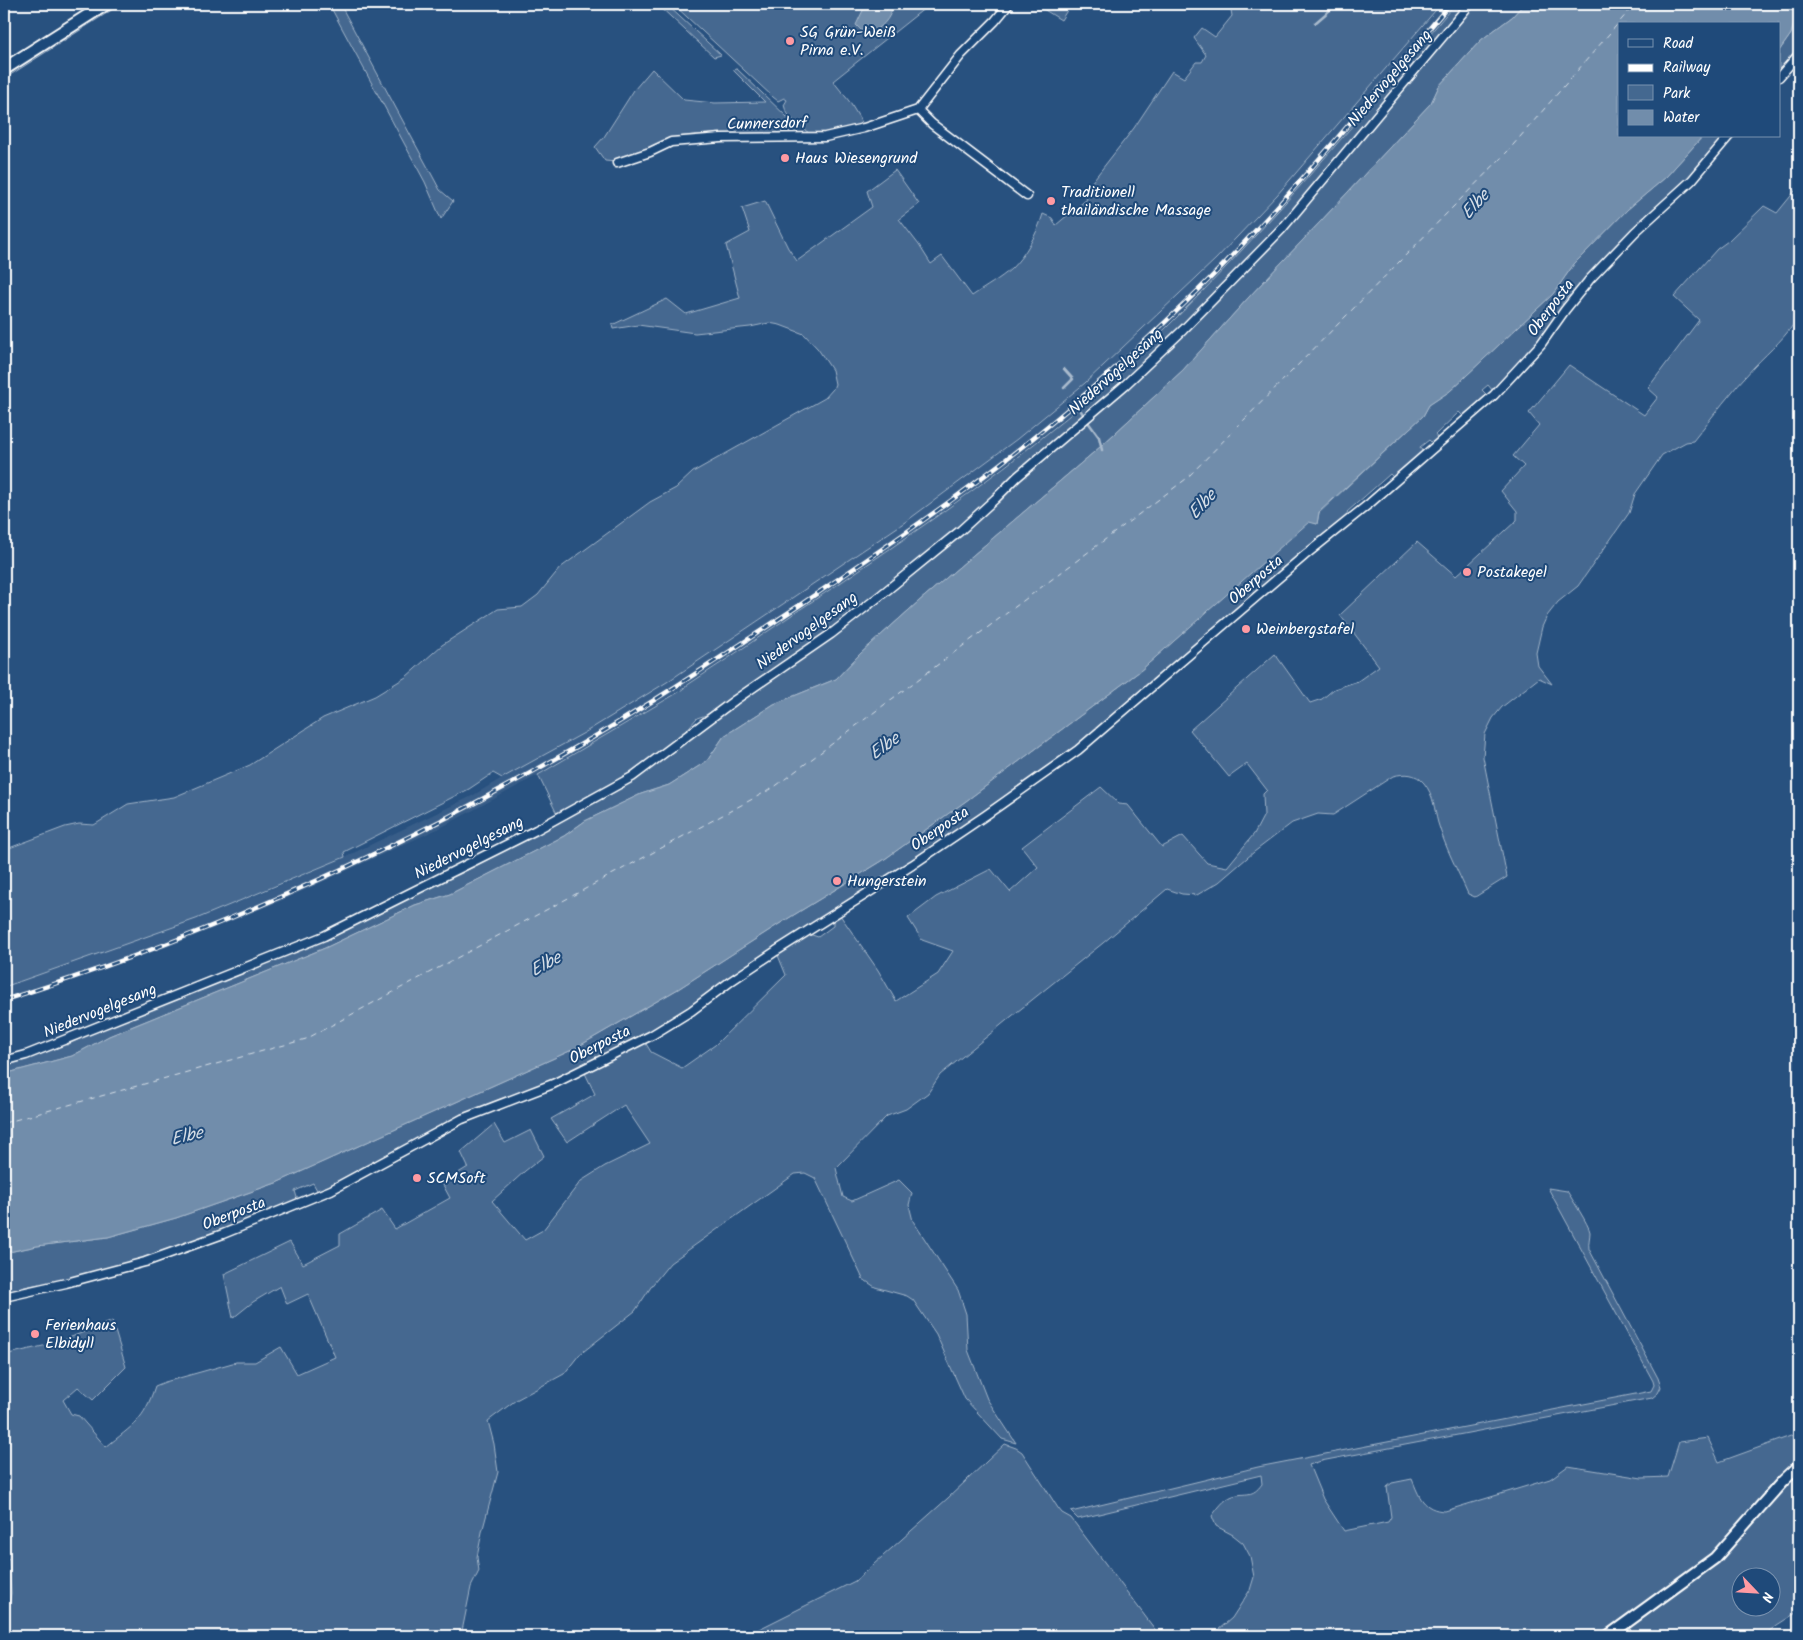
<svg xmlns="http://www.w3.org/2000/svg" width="1803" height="1640" viewBox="0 0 1803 1640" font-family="Kalam,sans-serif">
	<rect width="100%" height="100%" fill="#28517f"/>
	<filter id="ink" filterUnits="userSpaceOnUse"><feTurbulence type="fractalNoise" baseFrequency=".02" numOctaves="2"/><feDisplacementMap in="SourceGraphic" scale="10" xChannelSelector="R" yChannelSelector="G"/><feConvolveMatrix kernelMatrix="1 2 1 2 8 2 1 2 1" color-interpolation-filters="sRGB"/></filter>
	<g filter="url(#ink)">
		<!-- built -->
		<path fill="#375d88" d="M 1441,4 L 1455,4 L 1289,200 L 1227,268 L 1163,331 L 1096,393 L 1030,448 L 937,517 L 880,557 L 689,684 L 679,692 L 538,775 L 442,827 L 283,900 L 180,942 L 77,979 L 4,1002 L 4,987 L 196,919 L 274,888 L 345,857 L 472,796 L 502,778 L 584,733 L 667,682 L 908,520 L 1017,439 L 1085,383 L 1216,259 L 1277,195 Z"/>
		<!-- green -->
		<path fill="#446890" stroke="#a2b4c8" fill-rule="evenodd" d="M 113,4 L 121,4 L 4,79 L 4,74 Z
			M 329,4 L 340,4 L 440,190 L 453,201 L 441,219 L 425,182 Z
			M 657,4 L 666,4 L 721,55 L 714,57 Z
			M 673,4 L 930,4 L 833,81 L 849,101 L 863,124 L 842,130 L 812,135 C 802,128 786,117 784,105 L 787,100 L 784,98 L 778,101 L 773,97 Z
			M 1035,4 L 1071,4 L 1061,20 Z
			M 1230,4 L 1441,4 L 1277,195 L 1216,259 L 1085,383 L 1017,439 L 908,520 L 667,682 L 584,733 L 502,778 L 493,773 L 469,789 L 344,852 L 345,857 L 196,919 L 4,987 L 4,850 L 65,827 L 79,824 L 94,825 L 128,804 L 174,797 L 250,765 L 323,718 L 375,696 L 406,677 L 442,645 L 498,609 L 522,607 L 538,595 L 560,568 L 650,502 L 676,488 L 693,472 L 825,398 L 833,389 L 835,384 L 832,370 L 818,349 L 804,334 L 780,325 L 769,323 L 750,327 L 695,333 L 638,325 L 613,329 L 612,325 L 667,299 L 686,314 L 740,298 L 726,245 L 750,232 L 742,208 L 765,201 L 788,248 L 797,261 L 872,207 L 867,191 L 895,170 L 919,204 L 899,219 L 919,245 L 931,264 L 942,256 L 972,296 C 985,287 1000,279 1011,269 C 1026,254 1037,234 1043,214 L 1052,218 L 1056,225 L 1087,199 L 1084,192 L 1134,128 L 1172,71 L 1184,78 L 1196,62 L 1202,62 L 1206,55 L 1194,38 L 1202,28 L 1215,37 L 1232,16 Z
			M 1455,4 L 1467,4 L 1278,228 L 1181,328 L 1124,382 L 1007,481 L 992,498 L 865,604 L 861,604 L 856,607 L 852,604 L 848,606 L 850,612 L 848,617 L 829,631 L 706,715 L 697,718 L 684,733 L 629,775 L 557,814 L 538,775 L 679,692 L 689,684 C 740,651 789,616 840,583 C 928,523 1017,462 1097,392 C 1230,275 1342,139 1455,4 Z
			M 1474,4 L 1524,4 L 1512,17 L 1481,40 L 1439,86 L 1431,103 L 1321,221 L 1249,297 L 1183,370 L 1100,447 L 918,602 L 860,654 L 836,679 L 774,704 L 724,736 L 707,761 L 669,785 L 641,794 L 585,821 L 564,836 L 450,894 L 415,905 L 325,948 L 109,1036 L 72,1056 L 4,1074 L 4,1064 L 34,1057 L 33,1055 L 62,1044 L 67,1045 L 96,1031 L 237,975 L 454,874 L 458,875 L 515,845 L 521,840 L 611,792 L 844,628 L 884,598 L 963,532 L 1020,478 L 1186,332 L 1259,259 L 1284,231 Z
			M 1799,12 L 1799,49 L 1779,73 L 1779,51 L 1791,34 L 1797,14 Z
			M 652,69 L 684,100 L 715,103 L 765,102 L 733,70 L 737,69 L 787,117 L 792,127 L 789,133 L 782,134 L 693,135 L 670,138 L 616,162 L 605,161 L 595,147 L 604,137 L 634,90 Z
			M 1703,136 L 1726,136 L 1692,176 L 1573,295 L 1568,296 L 1562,304 L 1564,307 L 1538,343 L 1493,391 L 1488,385 L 1482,390 L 1488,396 L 1464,417 L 1459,412 L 1435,435 L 1439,440 L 1433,444 L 1429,440 L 1420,447 L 1423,453 L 1395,479 L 1390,474 L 1347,512 L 1349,515 L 1078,745 L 1051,766 L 1011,791 L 985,812 L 910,863 L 650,1033 L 552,1082 L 463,1117 L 420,1137 L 379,1162 L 318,1192 L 313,1183 L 295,1191 L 298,1201 L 221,1233 L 145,1259 L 41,1286 L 39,1284 L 24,1287 L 23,1290 L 5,1293 L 4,1253 L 37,1246 L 108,1237 L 176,1218 L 276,1183 L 572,1050 L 678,989 L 779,924 L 882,861 L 966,801 L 1140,671 L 1309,521 L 1317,524 L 1319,513 L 1423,416 L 1429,405 L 1450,391 L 1553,294 L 1574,264 L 1628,209 L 1666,177 Z
			M 1799,186 L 1799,315 C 1788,336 1770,350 1754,367 C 1732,390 1713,416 1693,441 L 1686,442 L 1662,455 L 1635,494 L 1629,513 L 1578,586 L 1558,602 L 1547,616 L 1542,627 L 1536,653 L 1538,666 L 1552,684 L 1539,678 L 1502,707 L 1493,718 L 1485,734 L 1483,757 L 1507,877 L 1475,897 L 1468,894 C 1458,871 1445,847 1438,823 C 1434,809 1434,795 1424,783 C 1416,773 1405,773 1393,776 L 1333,815 L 1318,814 L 1292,823 L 1254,852 L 1219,882 L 1197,895 L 1182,894 L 1167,889 L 1103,943 L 1012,1016 L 940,1075 L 928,1093 L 906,1109 L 887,1116 L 836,1168 L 843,1197 L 852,1201 L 899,1180 L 912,1193 L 909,1205 L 913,1221 L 958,1290 L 966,1314 L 968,1350 L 987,1399 L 1016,1443 L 1002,1439 L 965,1399 L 936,1334 L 913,1300 L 907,1296 L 875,1287 L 863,1279 L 815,1178 L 805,1173 L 795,1174 L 670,1263 L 653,1284 L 635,1311 L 579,1355 L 564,1374 L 516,1400 L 488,1421 L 494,1444 L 498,1472 L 482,1532 L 477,1557 L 479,1571 L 471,1587 L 461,1636 L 4,1636 L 11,1593 L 9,1559 L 4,1555 L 4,1355 L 56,1343 L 112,1321 L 126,1367 L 93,1400 L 78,1387 L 63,1400 L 71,1414 L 79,1416 L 106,1447 C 133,1425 144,1421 155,1386 L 165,1382 L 236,1362 L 255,1362 L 281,1347 L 297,1374 L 335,1357 L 308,1294 L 287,1304 L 280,1286 L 253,1302 L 233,1318 L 224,1274 L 290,1242 L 303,1264 L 340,1245 L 340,1234 L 382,1210 L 395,1229 L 450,1198 L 442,1183 L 468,1167 L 461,1152 L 494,1124 L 505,1143 L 531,1130 L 544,1156 L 525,1171 L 492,1201 L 525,1240 L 543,1230 L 581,1181 L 605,1166 L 650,1144 L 624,1105 L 567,1142 L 551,1119 L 595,1094 L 584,1071 L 645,1042 L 651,1052 L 682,1068 L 715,1045 L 786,975 L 777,953 L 809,934 L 818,937 L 833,926 L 833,917 L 840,915 L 878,970 L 896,1001 L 938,974 L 953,951 L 922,940 L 908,918 L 936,897 L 991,869 L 1010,892 L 1038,867 L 1022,847 L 1101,787 L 1119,804 L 1128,805 L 1162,847 L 1183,836 L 1207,863 L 1227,867 L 1254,834 L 1264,815 L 1263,794 L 1267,790 L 1247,764 L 1229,777 L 1190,730 L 1275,654 L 1310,703 L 1322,699 L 1334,689 L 1358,681 L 1379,666 L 1340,615 L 1417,542 L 1456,576 L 1517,520 L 1517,511 L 1501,491 L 1524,466 L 1513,456 L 1539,425 L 1529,413 L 1569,365 L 1644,415 L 1658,397 L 1648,388 L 1699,320 L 1674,297 L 1717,249 L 1728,241 L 1764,206 L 1777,213 Z
			M 1548,1188 L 1567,1191 C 1572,1199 1589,1225 1590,1232 C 1590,1237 1588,1243 1589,1249 L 1658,1378 L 1661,1387 L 1658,1393 L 1652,1398 L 1321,1461 L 1309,1465 L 1323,1499 L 1344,1531 L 1388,1522 L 1391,1517 L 1387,1487 L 1392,1483 L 1412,1479 C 1419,1496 1423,1510 1445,1511 L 1550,1479 L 1568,1466 L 1642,1478 L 1668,1477 L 1679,1442 L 1708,1438 L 1719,1462 L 1799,1433 L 1799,1462 L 1716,1554 L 1603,1636 L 1211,1636 L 1232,1618 L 1250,1590 L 1254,1577 L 1250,1556 L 1243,1543 L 1233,1535 L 1216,1526 L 1212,1516 C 1218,1508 1224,1499 1233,1496 C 1247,1492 1252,1498 1262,1484 L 1261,1475 L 1078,1519 L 1071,1512 L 1258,1467 L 1651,1391 L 1654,1385 L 1653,1381 Z
			M 1005,1444 L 1016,1448 L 1022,1452 L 1058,1508 L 1062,1513 L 1071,1518 L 1160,1636 L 745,1636 L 855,1581 L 948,1498 Z
			M 1799,1470 L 1799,1611 L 1777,1625 L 1763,1636 L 1614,1636 L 1679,1588 ZM 1740,1578 L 1770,1578 L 1770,1608 L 1740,1608 Z"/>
		<!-- water -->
		<path fill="#718dab" stroke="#aabbcd" d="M 866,4 L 893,4 C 891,19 882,27 870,34 L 862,31 L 856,25 Z
			M 1524,4 L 1799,4 L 1799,12 L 1797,14 L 1791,34 L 1779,51 L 1779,24 L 1619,24 L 1619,136 L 1703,136 L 1666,177 L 1628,209 L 1574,264 L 1553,294 L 1450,391 L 1429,405 L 1423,416 L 1319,512 L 1317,524 L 1309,522 L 1140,671 L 966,801 L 882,861 L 779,924 L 678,989 L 572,1050 L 276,1183 L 176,1218 L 108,1237 L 37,1246 L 4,1253 L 4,1074 L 72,1056 L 109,1036 L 325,948 L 415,905 L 450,894 L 564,836 L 585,821 L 641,794 L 669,785 L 707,761 L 724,736 L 774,704 L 836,679 L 860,654 L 918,602 L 1100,447 L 1183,370 L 1249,297 L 1321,221 L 1431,103 L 1439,86 L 1481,40 L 1512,17 Z"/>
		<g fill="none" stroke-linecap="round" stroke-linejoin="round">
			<!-- stream -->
			<path stroke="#aabbcd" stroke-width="2.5" d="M 1315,23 L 1337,4
				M 1064,388 L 1073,379 L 1064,369
				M 1081,411 L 1084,416
				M 1088,422 L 1099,437 L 1102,450"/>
			<!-- ferry -->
			<path stroke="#d4dde6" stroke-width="1" stroke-dasharray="6 5" stroke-linecap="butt" d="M 4,1123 L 306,1039 L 773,788 L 1186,479 L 1507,152 L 1635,4"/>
			<defs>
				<path id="minor" d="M 1779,77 L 1799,54
					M 918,110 L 932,124 L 1027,196
					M 617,163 L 650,152 L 671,142 L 721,138 L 825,137 L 864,128 L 918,110 L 961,55 L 995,21 L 1009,4
					M 4,1061 L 26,1055 L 59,1042 L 324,936 L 536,830 L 632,777 L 735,700 L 831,634 L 881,595 L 961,530 L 995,499 L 1017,477 L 1125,385 L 1183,330 L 1281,230 L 1470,4
					M 4,1297 L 66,1283 L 145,1262 L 223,1234 L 331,1190 L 462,1119 L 553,1084 L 652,1035 L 691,1011 L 731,981 L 776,951 L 912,865 L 986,815 L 1078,750 L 1304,556 L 1370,503 L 1494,395 L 1541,344 L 1565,310 L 1590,279 L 1635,232 L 1692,180 L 1729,136"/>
				<path id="tertiary" d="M 1608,1636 L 1715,1558 L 1783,1481 L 1799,1466"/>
				<path id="secondary" d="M 4,69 L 106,4"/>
			</defs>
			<!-- minor casing -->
			<use href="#minor" stroke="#fff" stroke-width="11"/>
			<!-- tertiary casing -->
			<use href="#tertiary" stroke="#fff" stroke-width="14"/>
			<!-- secondary casing -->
			<use href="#secondary" stroke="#fff" stroke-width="15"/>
			<!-- minor -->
			<use href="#minor" stroke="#1f4a7a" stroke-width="8"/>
			<!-- tertiary -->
			<use href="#tertiary" stroke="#1f4a7a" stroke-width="10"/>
			<!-- secondary -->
			<use href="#secondary" stroke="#1f4a7a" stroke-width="11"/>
			<defs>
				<path id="rail" d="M 4,1000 C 209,937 406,846 592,738 C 664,696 733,649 803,603 C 902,536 1001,469 1090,390 C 1137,349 1184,306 1227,261 C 1305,179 1377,91 1450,4"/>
			</defs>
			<!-- rail casing -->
			<use href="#rail" stroke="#fff" stroke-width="4.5"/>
			<!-- rail -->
			<use href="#rail" stroke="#1f4a7a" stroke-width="2.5" stroke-dasharray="8" stroke-linecap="butt"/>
		</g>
	</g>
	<!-- markers -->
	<g fill="#ff9aa2" stroke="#1f4a7a" stroke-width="2">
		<circle cx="790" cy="41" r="5"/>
		<circle cx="785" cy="158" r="5"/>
		<circle cx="1051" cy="201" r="5"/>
		<circle cx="1467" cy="572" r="5"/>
		<circle cx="1246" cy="629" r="5"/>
		<circle cx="837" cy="881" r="5"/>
		<circle cx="417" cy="1178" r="5"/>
		<circle cx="35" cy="1334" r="5"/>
	</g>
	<g text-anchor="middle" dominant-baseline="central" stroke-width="4" stroke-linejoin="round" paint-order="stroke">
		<!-- poi labels -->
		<g font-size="16" fill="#fff" stroke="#1f4a7a" text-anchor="start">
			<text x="800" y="32">SG Grün-Weiß<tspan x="800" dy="18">Pirna e.V.</tspan></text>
			<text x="795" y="158">Haus Wiesengrund</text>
			<text x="1061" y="192">Traditionell<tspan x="1061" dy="18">thailändische Massage</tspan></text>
			<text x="1477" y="572">Postakegel</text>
			<text x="1256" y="629">Weinbergstafel</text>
			<text x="847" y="881">Hungerstein</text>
			<text x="427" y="1178">SCMSoft</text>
			<text x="45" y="1325">Ferienhaus<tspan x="45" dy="18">Elbidyll</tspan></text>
		</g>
		<!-- street labels -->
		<g font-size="16" fill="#fff" stroke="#1f4a7a">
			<text transform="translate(1390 78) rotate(-50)">Niedervogelgesang</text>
			<text transform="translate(767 124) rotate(-1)">Cunnersdorf</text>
			<text transform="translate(1551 308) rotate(-53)">Oberposta</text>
			<text transform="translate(1116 372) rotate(-42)">Niedervogelgesang</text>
			<text transform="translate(1256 580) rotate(-41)">Oberposta</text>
			<text transform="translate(807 631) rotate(-36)">Niedervogelgesang</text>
			<text transform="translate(940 829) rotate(-34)">Oberposta</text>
			<text transform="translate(469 848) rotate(-27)">Niedervogelgesang</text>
			<text transform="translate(100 1011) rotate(-22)">Niedervogelgesang</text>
			<text transform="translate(600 1045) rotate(-27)">Oberposta</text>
			<text transform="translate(234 1214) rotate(-21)">Oberposta</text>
		</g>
		<!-- water labels -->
		<g font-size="18" font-style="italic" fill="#d4dde6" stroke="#1f4a7a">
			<text transform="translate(1476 205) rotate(-48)">Elbe</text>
			<text transform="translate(1203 505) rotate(-48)">Elbe</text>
			<text transform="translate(885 747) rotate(-36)">Elbe</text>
			<text transform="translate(546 965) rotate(-29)">Elbe</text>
			<text transform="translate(187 1137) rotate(-14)">Elbe</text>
		</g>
	</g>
	<!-- margin -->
	<rect width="1803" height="1640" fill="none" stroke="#1f4a7a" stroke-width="20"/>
	<rect x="10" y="10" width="1783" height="1620" fill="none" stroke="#fff" stroke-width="2" filter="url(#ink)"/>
	<!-- legend -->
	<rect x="1618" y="22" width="162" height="115" fill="#1f4a7a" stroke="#7992af"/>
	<rect x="1628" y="39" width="25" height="8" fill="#1f4a7a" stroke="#7992af"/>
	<text x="1663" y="48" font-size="15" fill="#ffffff">Road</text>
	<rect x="1628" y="64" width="25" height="8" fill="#ffffff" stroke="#7992af"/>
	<text x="1663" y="72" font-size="15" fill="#ffffff">Railway</text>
	<rect x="1628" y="85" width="25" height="15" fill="#446890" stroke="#7992af"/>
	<text x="1663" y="98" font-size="15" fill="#ffffff">Park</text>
	<rect x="1628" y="110" width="25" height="15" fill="#718dab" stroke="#7992af"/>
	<text x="1663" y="122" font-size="15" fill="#ffffff">Water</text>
	<!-- north arrow -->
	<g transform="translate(1756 1592) rotate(115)"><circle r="24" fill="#1f4a7a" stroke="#7992af"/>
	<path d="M0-4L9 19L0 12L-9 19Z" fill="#ff9aa2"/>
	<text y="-8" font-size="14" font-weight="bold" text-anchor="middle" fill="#ffffff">N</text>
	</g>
</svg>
